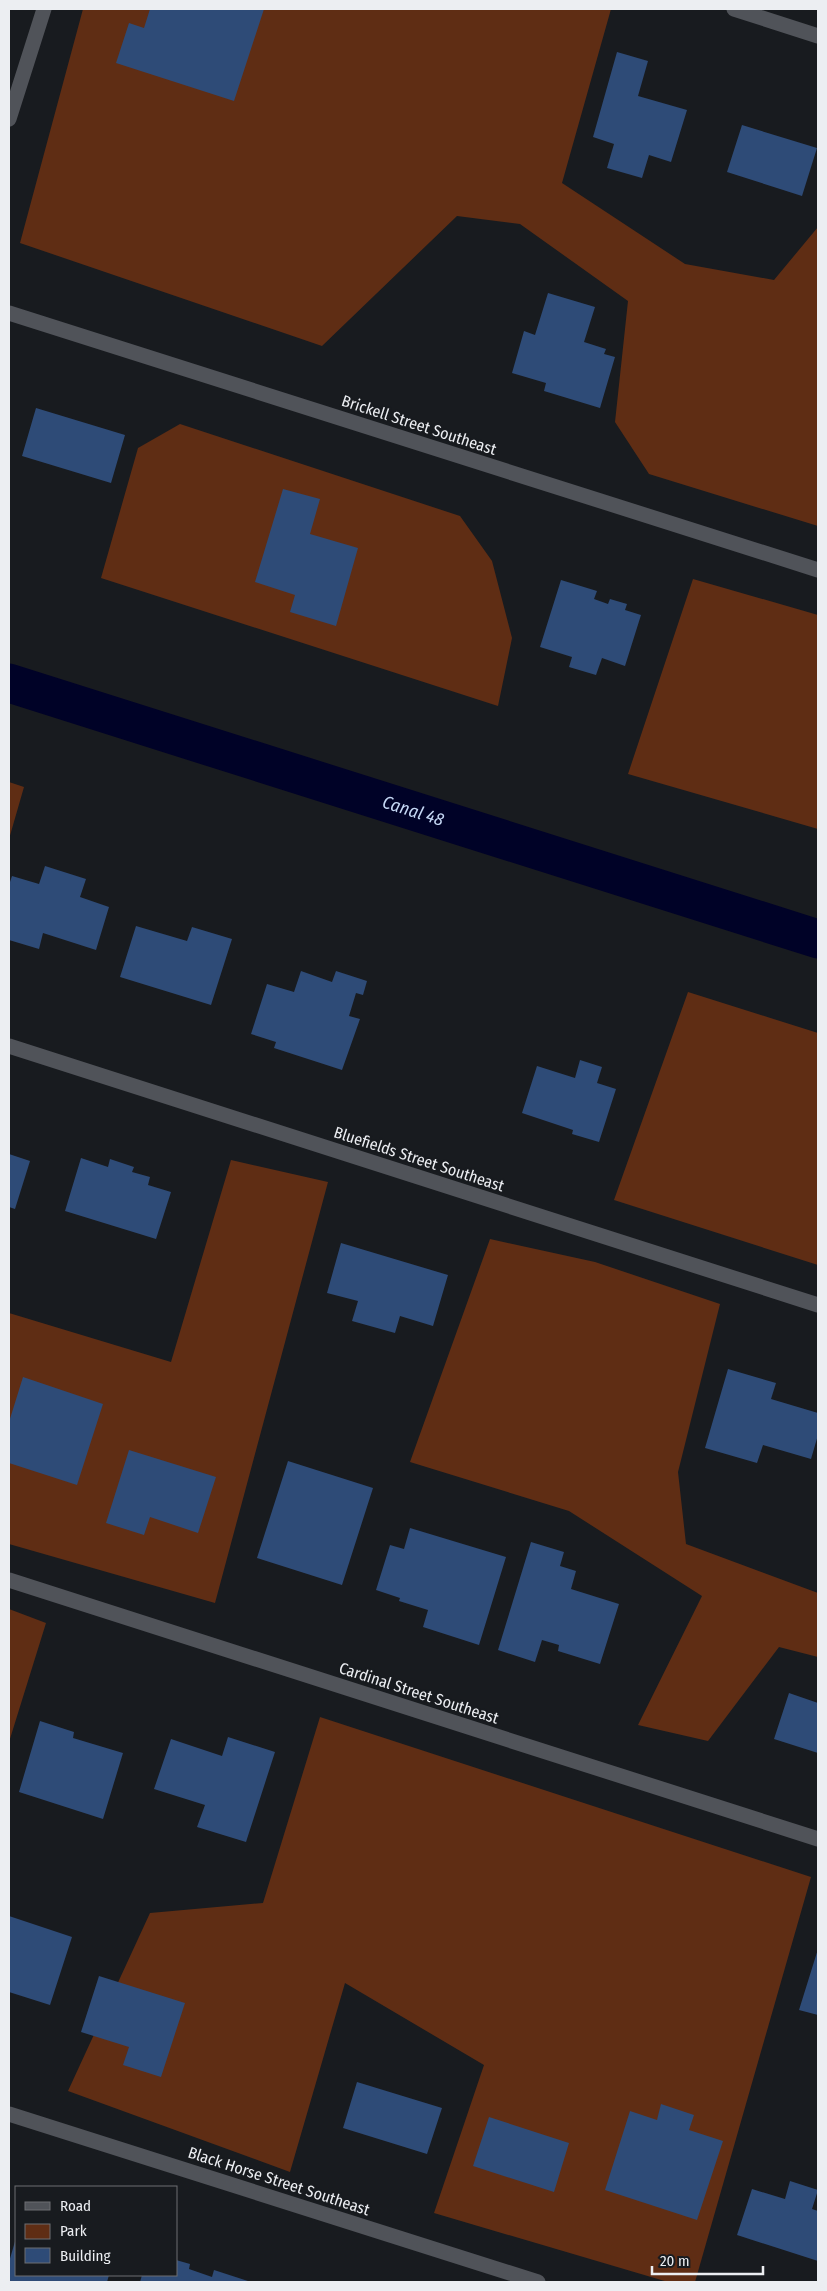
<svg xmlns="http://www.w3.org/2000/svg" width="827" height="2291" viewBox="0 0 827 2291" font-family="'Fira Sans Condensed',sans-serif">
	<rect width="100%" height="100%" fill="#181b1f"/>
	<!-- green -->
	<path fill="#5f2d14" d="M 83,9 L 611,9 L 562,183 L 685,264 L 774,280 L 818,227 L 818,526 L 649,474 L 615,422 L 628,301 L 520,224 L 457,216 L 322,346 L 20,243 Z
		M 180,424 L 460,516 L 492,561 L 512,638 L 498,706 L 101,578 L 138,448 Z
		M 693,579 L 818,615 L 818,829 L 628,774 Z
		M 9,782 L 24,787 L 9,839 Z
		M 688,992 L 818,1033 L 818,1265 L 614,1200 Z
		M 231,1160 L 328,1182 L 215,1603 L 9,1544 L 9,1313 L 171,1362 Z
		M 490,1239 L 595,1262 L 720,1304 L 678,1472 L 686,1544 L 818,1593 L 818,1657 L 779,1647 L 708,1741 L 638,1725 L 702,1596 L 569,1511 L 410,1462 Z
		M 9,1609 L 46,1623 L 9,1742 Z
		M 320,1717 L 811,1877 L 695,2282 L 668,2282 L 434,2213 L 484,2065 L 345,1983 L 290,2172 L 68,2091 L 150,1913 L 263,1903 Z"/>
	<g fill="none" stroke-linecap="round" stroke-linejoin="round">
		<!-- canal -->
		<path stroke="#000227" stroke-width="39" id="s1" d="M 9,683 L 818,939"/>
	</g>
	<!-- building -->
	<path fill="#2e4b77" d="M 150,9 L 264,9 L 234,101 L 116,63 L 129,23 L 144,28 Z
		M 617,52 L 648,61 L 638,96 L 687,110 L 671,162 L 649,155 L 642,178 L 607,168 L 614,144 L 593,137 Z
		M 742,125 L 817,148 L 802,196 L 727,172 Z
		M 548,293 L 595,307 L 584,342 L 606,349 L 604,354 L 615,357 L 600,408 L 544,391 L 546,383 L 512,373 L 524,331 L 535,335 Z
		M 36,408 L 125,435 L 111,483 L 22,456 Z
		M 283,489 L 320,499 L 310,534 L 358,548 L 336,626 L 290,612 L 295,595 L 255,582 Z
		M 561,580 L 597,591 L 594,599 L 608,604 L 610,599 L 627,604 L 625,610 L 641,615 L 625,666 L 602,658 L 596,675 L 569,667 L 572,657 L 540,647 Z
		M 45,866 L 86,879 L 80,897 L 109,907 L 96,950 L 43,933 L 39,949 L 9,940 L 9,885 L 12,876 L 39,884 Z
		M 136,926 L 187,941 L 192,927 L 232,939 L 211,1005 L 120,977 Z
		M 301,971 L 332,982 L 336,971 L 367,981 L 363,995 L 356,993 L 349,1016 L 360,1019 L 342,1070 L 274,1048 L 276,1042 L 251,1034 L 267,984 L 294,992 Z
		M 580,1060 L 602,1067 L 597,1083 L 616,1089 L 599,1142 L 572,1134 L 573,1130 L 522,1113 L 537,1066 L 575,1078 Z
		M 9,1154 L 30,1161 L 15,1209 L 9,1207 Z
		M 81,1158 L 108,1167 L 110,1159 L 134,1167 L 132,1172 L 150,1177 L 148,1185 L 171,1192 L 156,1239 L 65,1211 Z
		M 341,1243 L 448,1275 L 433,1326 L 400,1316 L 395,1333 L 352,1321 L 358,1301 L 327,1293 Z
		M 728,1369 L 776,1383 L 771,1399 L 818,1413 L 818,1435 L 811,1459 L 763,1445 L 757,1463 L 705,1448 Z
		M 23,1377 L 103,1404 L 77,1485 L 9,1463 L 9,1422 Z
		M 129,1450 L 216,1477 L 198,1533 L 150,1517 L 144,1535 L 106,1523 Z
		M 288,1461 L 373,1488 L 342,1585 L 257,1558 Z
		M 410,1528 L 506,1557 L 479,1645 L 423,1627 L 428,1610 L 399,1601 L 400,1598 L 376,1590 L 390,1545 L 404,1549 Z
		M 531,1542 L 564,1552 L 560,1566 L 576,1571 L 571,1589 L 619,1604 L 600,1664 L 558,1651 L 559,1645 L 542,1640 L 535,1662 L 498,1650 Z
		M 789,1693 L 818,1703 L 818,1753 L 774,1739 Z
		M 40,1721 L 74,1732 L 73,1738 L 123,1753 L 103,1819 L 19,1792 Z
		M 228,1737 L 275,1752 L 246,1842 L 197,1827 L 205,1805 L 154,1789 L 171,1739 L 222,1756 Z
		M 9,1916 L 72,1937 L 50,2005 L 9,1992 Z
		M 818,1949 L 818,2015 L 799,2010 Z
		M 99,1976 L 185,2003 L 161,2077 L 123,2065 L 129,2047 L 81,2032 Z
		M 357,2082 L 442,2108 L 427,2154 L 343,2128 Z
		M 661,2104 L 694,2115 L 689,2130 L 723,2141 L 697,2220 L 605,2190 L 630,2111 L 657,2120 Z
		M 489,2117 L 569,2143 L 554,2192 L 473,2166 Z
		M 790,2181 L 818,2190 L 812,2209 L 818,2211 L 818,2261 L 737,2235 L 752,2189 L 785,2199 Z
		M 16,2238 L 16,2275 L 109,2275 L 107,2282 L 9,2282 L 9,2262 Z
		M 176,2260 L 190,2264 L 189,2269 L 212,2277 L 214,2270 L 251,2282 L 140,2282 L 142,2275 L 176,2275 Z"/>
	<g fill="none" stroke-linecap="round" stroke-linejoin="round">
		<!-- street -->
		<path stroke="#505359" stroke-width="15" d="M 734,9 L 818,36
			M 9,119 L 44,9
			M 9,313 L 818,570
			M 9,1046 L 818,1305
			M 9,1580 L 818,1839
			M 9,2114 L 538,2282"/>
	</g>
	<g text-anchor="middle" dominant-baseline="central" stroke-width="4" stroke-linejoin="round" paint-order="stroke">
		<!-- street labels -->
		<g font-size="16" fill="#eceef2" stroke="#181b1f">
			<text transform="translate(419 425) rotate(18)">Brickell Street Southeast</text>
			<text transform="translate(419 1159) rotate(18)">Bluefields Street Southeast</text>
			<text transform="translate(419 1693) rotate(18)">Cardinal Street Southeast</text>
			<text transform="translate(279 2181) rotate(18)">Black Horse Street Southeast</text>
		</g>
		<!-- water labels -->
		<g font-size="18" font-style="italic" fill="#c4d7f4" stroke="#181b1f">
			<text stroke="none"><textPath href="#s1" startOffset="424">Canal 48</textPath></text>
		</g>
	</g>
	<!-- border -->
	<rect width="827" height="2291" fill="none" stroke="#eceef2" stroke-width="20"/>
	<!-- legend -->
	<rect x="15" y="2186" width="162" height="90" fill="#181b1f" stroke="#6d6f73"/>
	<rect x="25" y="2202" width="25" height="8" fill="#505359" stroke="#6d6f73"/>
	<text x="60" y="2211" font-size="15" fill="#eceef2">Road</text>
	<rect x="25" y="2224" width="25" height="15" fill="#5f2d14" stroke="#6d6f73"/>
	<text x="60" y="2236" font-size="15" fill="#eceef2">Park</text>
	<rect x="25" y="2248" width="25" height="15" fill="#2e4b77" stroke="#6d6f73"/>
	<text x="60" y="2261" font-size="15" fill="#eceef2">Building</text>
	<!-- scale -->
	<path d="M652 2266v8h111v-8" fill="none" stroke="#eceef2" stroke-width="2.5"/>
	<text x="660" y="2266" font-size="15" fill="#eceef2" stroke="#181b1f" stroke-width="4" paint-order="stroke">20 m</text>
</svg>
